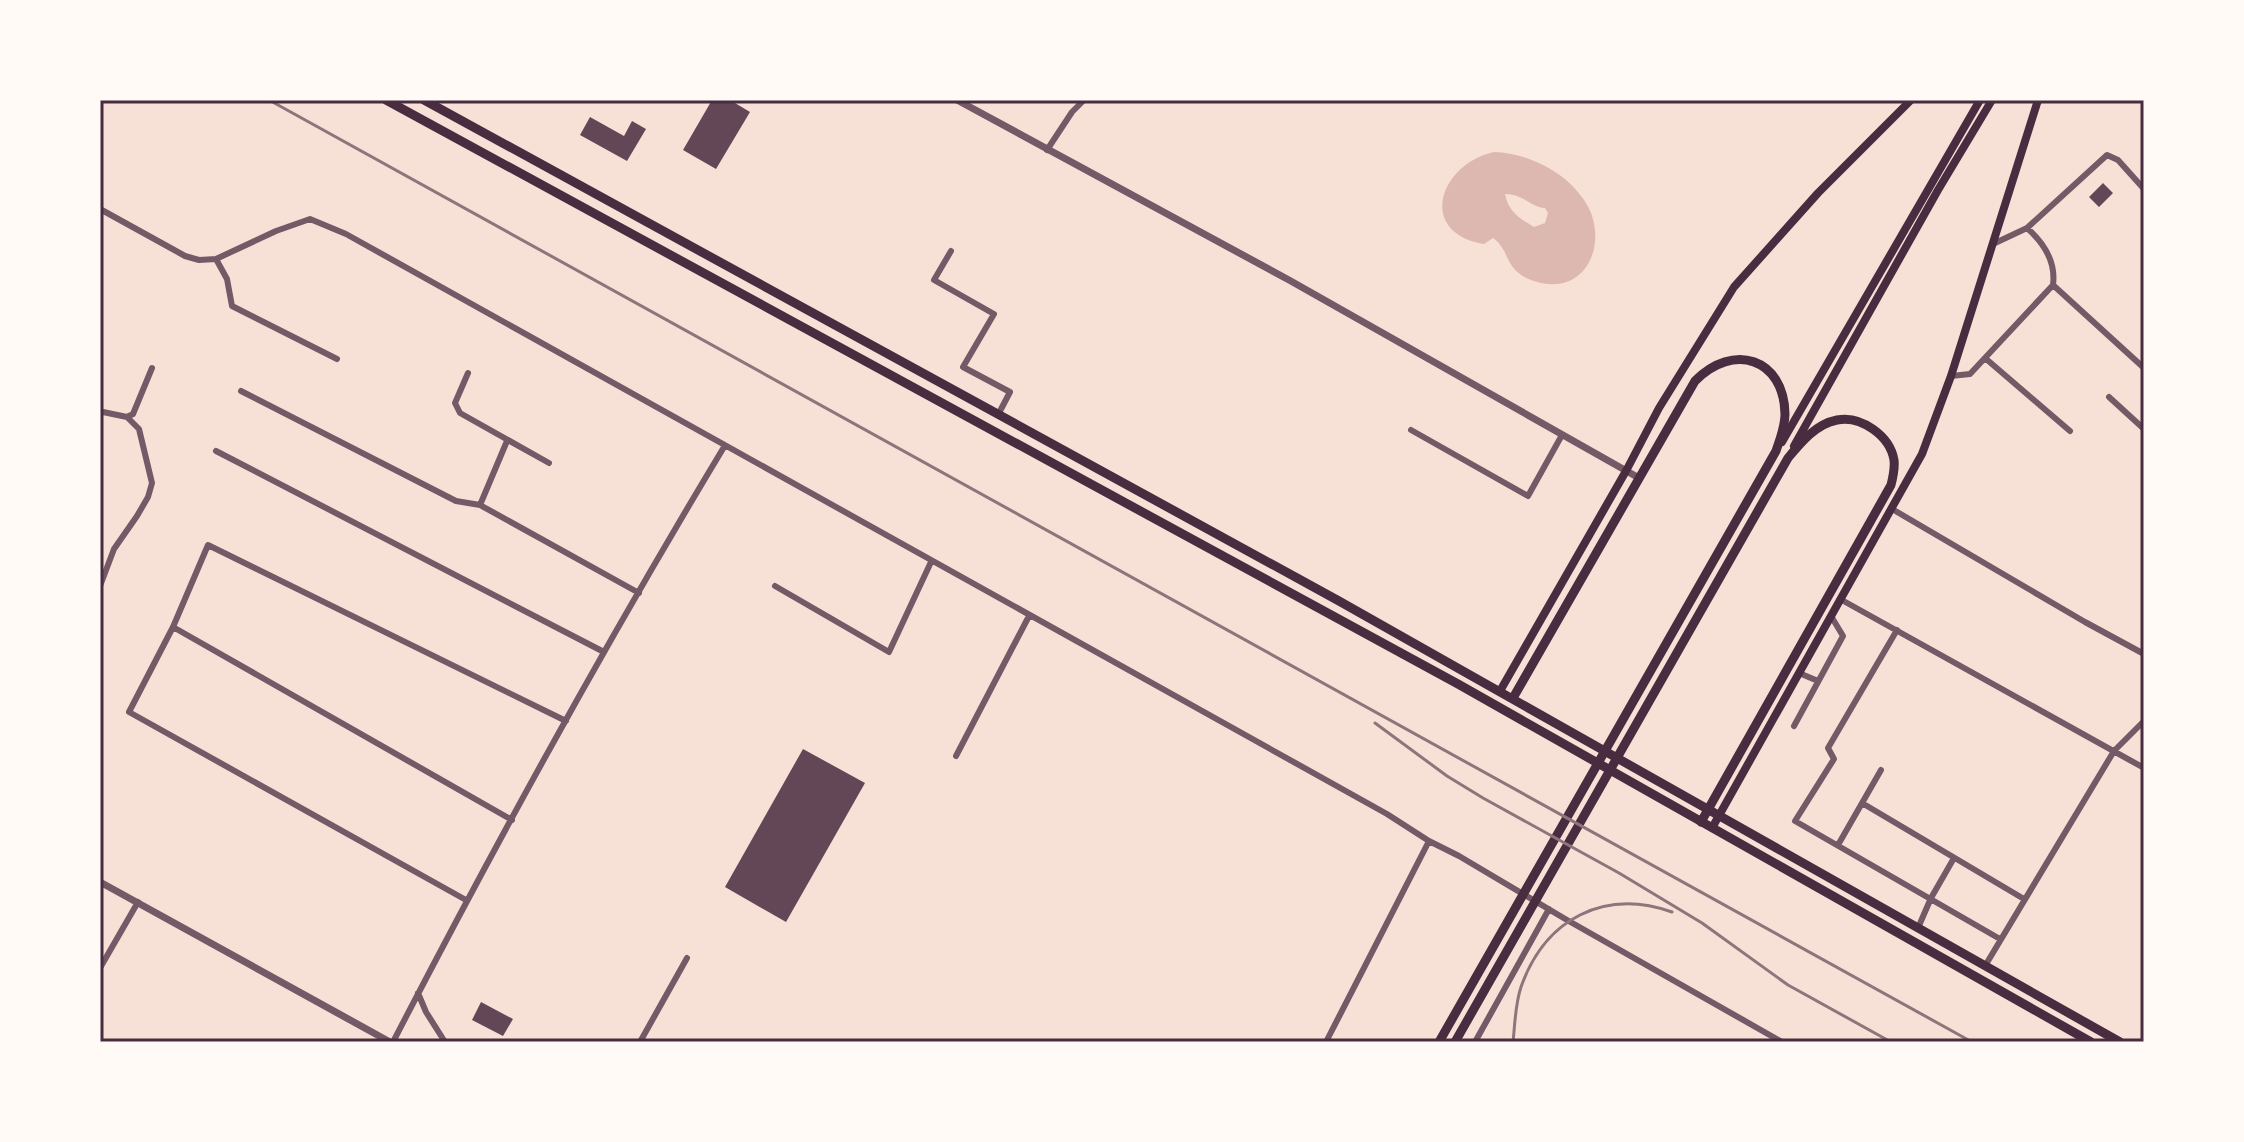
<svg xmlns="http://www.w3.org/2000/svg" width="2244" height="1142" viewBox="0 0 2244 1142" font-family="Ubuntu,sans-serif">
	<rect width="100%" height="100%" fill="#f7e1d7"/>
	<!-- water -->
	<path fill="#dcb8b0" fill-rule="evenodd" d="M 1494,152 C 1527,153 1565,171 1584,200 C 1611,238 1588,299 1534,281 C 1503,271 1511,250 1493,238 L 1484,244 C 1415,232 1441,163 1494,152 ZM 1505,194 C 1524,194 1530,207 1545,208 L 1548,213 L 1545,223 L 1534,227 C 1520,219 1508,211 1505,194 Z"/>
	<!-- building -->
	<path fill="#644757" d="M 712,100 L 730,100 L 750,112 L 716,169 L 683,150 Z
		M 590,117 L 624,136 L 632,121 L 646,129 L 627,161 L 580,135 Z
		M 2103,183 L 2113,193 L 2099,207 L 2089,197 Z
		M 803,749 L 865,783 L 786,922 L 725,887 Z
		M 481,1002 L 513,1019 L 503,1036 L 472,1020 Z"/>
	<g fill="none" stroke-linecap="round" stroke-linejoin="round">
		<!-- minor -->
		<path stroke="#755966" stroke-width="6" d="M 1047,150 L 1072,112 L 1084,100
			M 100,209 L 185,256 L 199,260 L 216,259 L 276,231 L 310,219 L 346,234 L 1387,814 L 1429,841 L 1459,856 L 1567,920 L 1782,1042
			M 1993,244 L 2027,228 L 2107,155 L 2118,160 L 2144,189
			M 951,251 L 934,280 L 994,314 L 963,367 L 1010,392 L 999,413
			M 216,259 L 227,279 L 232,306 L 337,359
			M 2053,285 L 2144,368
			M 1985,358 L 2070,431
			M 468,373 L 455,403 L 460,413 L 549,463
			M 1951,376 L 1970,374 L 2053,285 C 2056,262 2044,243 2027,228
			M 241,391 L 456,501 L 480,505 L 639,593
			M 2109,397 L 2144,429
			M 100,414 L 103,412 L 127,417 L 133,414 L 152,368
			M 1411,430 L 1528,496 L 1562,435
			M 216,451 L 604,652
			M 480,505 L 507,441
			M 1892,509 L 2085,622 L 2144,654
			M 100,586 L 114,549 L 137,516 L 148,497 L 152,483 L 139,429 L 127,417
			M 775,586 L 889,652 L 931,562
			M 1840,599 L 2144,768
			M 173,627 L 512,820
			M 1897,630 L 1828,748 L 1834,759 L 1795,821 L 2000,939
			M 1799,673 L 1818,681
			M 1794,726 L 1843,636 L 1831,616
			M 956,756 L 1029,616
			M 1862,803 L 2024,899
			M 1838,845 L 1881,770
			M 466,900 L 129,712 L 173,627 L 208,545 L 566,721
			M 1918,928 L 1931,898 L 1954,858
			M 1985,966 L 2114,751 L 2144,721
			M 100,968 L 138,902
			M 418,993 L 426,1012 L 445,1042
			M 393,1042 C 497,841 607,641 724,447
			M 640,1042 L 687,958
			M 1326,1042 L 1429,841
			M 1475,1042 L 1549,909"/>
		<!-- tertiary -->
		<path stroke="#755966" stroke-width="7" d="M 957,100 L 1289,280 L 1639,478
			M 100,882 L 390,1042"/>
		<!-- secondary -->
		<path stroke="#4a2c40" stroke-width="8" d="M 1782,442 L 1980,100
			M 1794,446 L 1938,190 L 1992,100
			M 1500,691 L 1626,471 L 1659,408 L 1734,287 L 1818,193 L 1911,100
			M 1712,828 L 1922,454 L 1951,376 L 2038,100"/>
		<!-- primary -->
		<path stroke="#4a2c40" stroke-width="9" d="M 1439,1042 L 1776,451 C 1780,439 1785,427 1785,414 C 1784,358 1733,342 1695,381 L 1513,698
			M 1455,1042 L 1788,458 C 1801,442 1816,424 1837,420 C 1861,415 1890,436 1894,460 C 1895,468 1893,477 1891,485 L 1701,822"/>
		<!-- trunk -->
		<path stroke="#4a2c40" stroke-width="9" d="M 386,100 L 1458,684 L 2091,1042
			M 424,100 L 1339,601 L 2120,1042"/>
		<!-- rail -->
		<path stroke="#8f747c" stroke-width="3" d="M 269,100 L 1972,1042
			M 1375,723 L 1447,776 L 1483,798 L 1619,873 L 1702,923 L 1788,985 L 1891,1042
			M 1513,1042 C 1515,1024 1515,1005 1521,987 C 1545,919 1604,888 1672,912"/>
	</g>
	<!-- border -->
	<rect width="2244" height="1142" fill="none" stroke="#fffaf5" stroke-width="204"/>
	<rect x="102" y="102" width="2040" height="938" fill="none" stroke="#4a2c40" stroke-width="3"/>
</svg>
